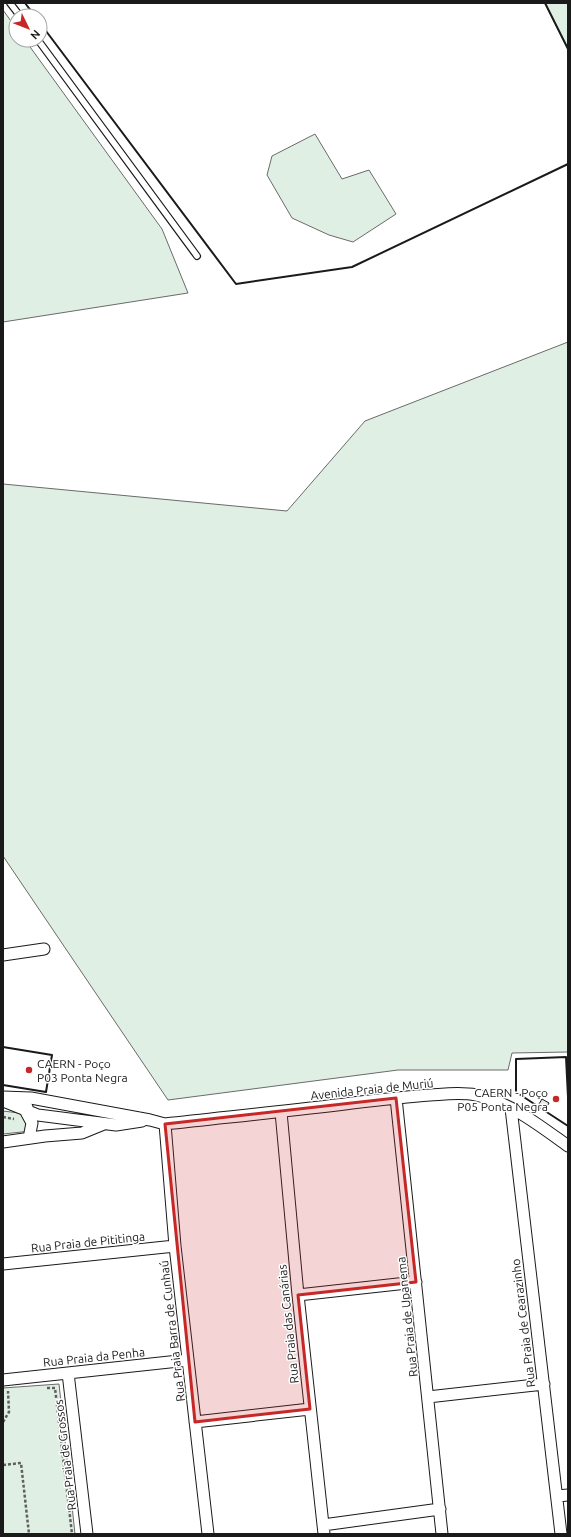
<svg xmlns="http://www.w3.org/2000/svg" width="571" height="1537" viewBox="0 0 571 1537" font-family="Ubuntu,sans-serif">
	<rect width="100%" height="100%" fill="#fff"/>
	<!-- green -->
	<path fill="#e0efe3" stroke="#6a6a6a" d="M 545,3 L 568,3 L 568,49 Z
		M 3,10 L 16,28 L 16,40 L 25,40 L 162,229 L 188,293 L 3,322 Z
		M 315,134 L 342,179 L 369,170 L 396,214 L 353,242 L 329,235 L 292,218 L 267,175 L 272,156 Z
		M 568,342 L 568,1052 L 512,1053 L 508,1070 L 398,1070 L 168,1100 L 3,856 L 3,484 L 287,511 L 365,421 Z
		M 3,1111 L 27,1114 L 31,1131 L 3,1134 Z
		M 59,1384 L 75,1534 L 3,1534 L 3,1388 Z"/>
	<!-- building -->
	<path fill="#e6e6e6" stroke="#1a1a1a" d="M 542,1099 L 549,1103 L 546,1108 L 539,1104 Z"/>
	<g fill="none" stroke-linecap="round" stroke-linejoin="round">
		<defs>
			<path id="service" d="M 10,3 L 20,16
				M 38,40 L 197,256"/>
			<path id="minor" d="M 3,955 L 44,949
				M 3,1097 L 31,1098 L 150,1120 L 165,1124 C 227,1117 290,1111 352,1103 C 378,1100 404,1097 430,1095 C 446,1094 461,1092 476,1095 C 510,1102 540,1126 568,1146
				M 396,1098 L 442,1534
				M 3,1101 L 38,1115 L 116,1125 L 142,1121
				M 27,1107 L 25,1110 L 32,1123 L 29,1138
				M 511,1108 L 561,1534
				M 281,1112 L 298,1295 L 324,1534
				M 165,1124 L 175,1246 L 208,1534
				M 3,1142 L 45,1136 L 82,1133 L 104,1124
				M 3,1264 L 175,1246
				M 298,1295 L 416,1282
				M 68,1373 L 87,1534
				M 3,1380 L 188,1360
				M 428,1397 L 544,1384
				M 195,1422 L 310,1409
				M 557,1496 L 568,1495
				M 323,1525 L 440,1509"/>
		</defs>
		<!-- service casing -->
		<use href="#service" stroke="#1a1a1a" stroke-width="8"/>
		<!-- minor casing -->
		<use href="#minor" stroke="#1a1a1a" stroke-width="13"/>
		<!-- path -->
		<path stroke="#5f5f5f" stroke-width="2.5" stroke-dasharray="3 2" stroke-linecap="butt" d="M 3,1117 L 14,1119
			M 47,1388 L 55,1388 L 72,1534
			M 3,1422 L 9,1412 L 8,1391
			M 3,1465 L 21,1463 L 29,1534"/>
		<!-- service -->
		<use href="#service" stroke="#fff" stroke-width="5.5"/>
		<!-- minor -->
		<use href="#minor" stroke="#fff" stroke-width="11"/>
		<!-- wall -->
		<path stroke="#1a1a1a" stroke-width="2" d="M 25,3 L 35,16
			M 545,3 L 568,49
			M 40,23 L 236,284 L 352,267 L 568,164
			M 3,1047 L 52,1055 L 46,1092 L 3,1085
			M 568,1097 L 566,1057 L 516,1059 L 516,1092 L 568,1126"/>
	</g>
	<!-- marked area -->
	<path fill="#c62828" fill-opacity="0.2" stroke="#c62828" stroke-width="3" stroke-linejoin="round" d="M 396,1098 L 416,1282 L 298,1295 L 310,1409 L 195,1422 L 165,1124 Z"/>
	<!-- markers -->
	<g fill="#c62828" stroke="#fff" stroke-width="1.5">
		<circle cx="29" cy="1070" r="4"/>
		<circle cx="556" cy="1099" r="4"/>
	</g>
	<g text-anchor="middle" dominant-baseline="central" stroke-width="3" stroke-linejoin="round" paint-order="stroke">
		<!-- poi labels -->
		<g font-size="12" fill="#1a1a1a" stroke="#fff" text-anchor="start">
			<text x="37" y="1063">CAERN - Poço<tspan x="37" dy="14">P03 Ponta Negra</tspan></text>
			<text x="548" y="1092" text-anchor="end">CAERN - Poço<tspan x="548" dy="14">P05 Ponta Negra</tspan></text>
		</g>
		<!-- street labels -->
		<g font-size="12" fill="#1a1a1a" stroke="#fff">
			<text transform="translate(372 1089) rotate(-6)">Avenida Praia de Muriú</text>
			<text transform="translate(88 1242) rotate(-6)">Rua Praia de Pititinga</text>
			<text transform="translate(407 1317) rotate(-96)">Rua Praia de Upanema</text>
			<text transform="translate(523 1323) rotate(-97)">Rua Praia de Cearazinho</text>
			<text transform="translate(288 1324) rotate(-96)">Rua Praia das Canárias</text>
			<text transform="translate(172 1331) rotate(-97)">Rua Praia Barra de Cunhaú</text>
			<text transform="translate(94 1357) rotate(-6)">Rua Praia da Penha</text>
			<text transform="translate(65 1455) rotate(-97)">Rua Praia de Grossos</text>
		</g>
	</g>
	<!-- border -->
	<rect width="571" height="1537" fill="none" stroke="#1a1a1a" stroke-width="8"/>
	<!-- north arrow -->
	<g transform="translate(28 28) rotate(133)"><circle r="19" fill="#ffffff" stroke="#a3a3a3"/>
	<path d="M0-3L7 15L0 10L-7 15Z" fill="#c62828"/>
	<text y="-6" font-size="11" font-weight="bold" text-anchor="middle" fill="#1a1a1a">N</text>
	</g>
</svg>
